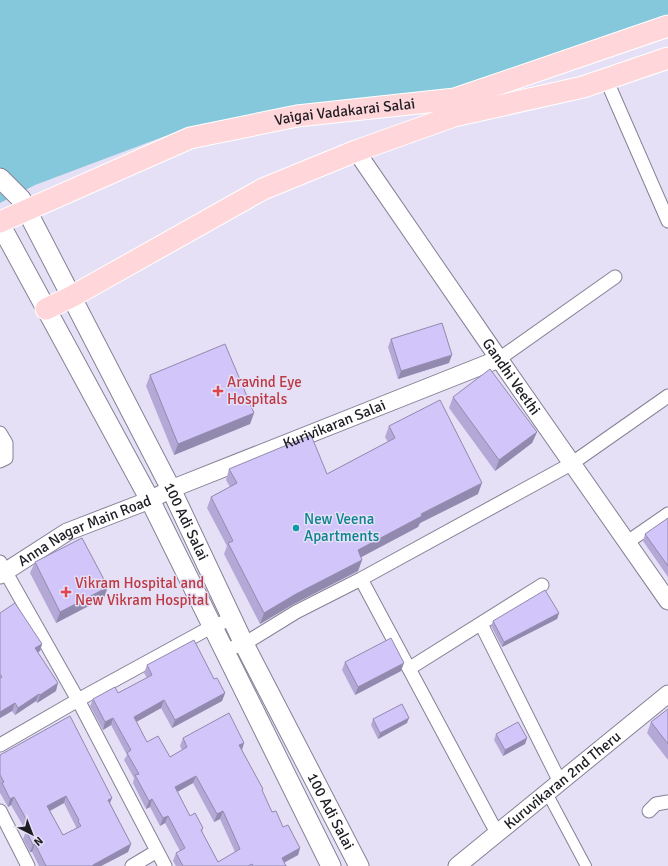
<svg xmlns="http://www.w3.org/2000/svg" width="668" height="866" viewBox="0 0 668 866" font-family="Signika,sans-serif">
	<rect width="100%" height="100%" fill="#e5e0f6"/>
	<!-- water -->
	<path fill="#86c8db" d="M 0,0 L 668,0 L 668,19 L 497,77 L 430,94 L 267,113 L 176,132 L 35,185 L 0,203 Z"/>
	<g fill="none" stroke-linecap="round" stroke-linejoin="round">
		<defs>
			<path id="pedestrian" d="M 547,793 L 586,866"/>
			<path id="minor" d="M 606,79 L 668,221
				M 499,359 L 615,277
				M 0,433 L 6,443 L 6,458 L 0,461
				M 626,543 L 668,514
				M 0,562 L 78,700 L 165,866
				M 361,579 L 497,833
				M 481,624 L 560,782
				M 225,650 L 244,644 L 296,612 L 361,579 L 571,464 L 668,396
				M 410,668 L 542,585
				M 0,745 L 78,700 L 213,626 L 232,619
				M 0,811 L 28,866
				M 649,811 L 656,804 L 668,802
				M 132,866 L 157,851"/>
			<g id="tertiary">
				<path id="s1" d="M 356,151 L 499,359 L 668,601"/>
				<path id="s2" d="M 0,575 L 67,532 L 150,500 L 171,489 L 499,359"/>
				<path id="s3" d="M 457,866 L 668,694"/>
			</g>
			<g id="secondary">
				<path id="s4" d="M 0,178 L 21,199 L 26,209 L 171,489 L 244,644 L 359,866"/>
				<path d="M 0,224 L 150,500 L 331,866"/>
			</g>
			<g id="primary">
				<path id="s5" d="M 0,222 L 190,138 L 297,116 L 455,99 L 668,26"/>
				<path d="M 46,309 L 71,297 L 263,189 L 356,151 L 454,116 L 583,87 L 668,58"/>
			</g>
		</defs>
		<!-- pedestrian casing -->
		<use href="#pedestrian" stroke="#868195" stroke-width="12"/>
		<!-- minor casing -->
		<use href="#minor" stroke="#868195" stroke-width="15"/>
		<!-- tertiary casing -->
		<use href="#tertiary" stroke="#868195" stroke-width="19"/>
		<!-- secondary casing -->
		<use href="#secondary" stroke="#868195" stroke-width="21"/>
		<!-- primary casing -->
		<use href="#primary" stroke="#fff" stroke-width="23"/>
		<!-- pedestrian -->
		<use href="#pedestrian" stroke="#fff" stroke-width="10"/>
		<!-- minor -->
		<use href="#minor" stroke="#fff" stroke-width="13"/>
		<!-- tertiary -->
		<use href="#tertiary" stroke="#fff" stroke-width="17"/>
		<!-- secondary -->
		<use href="#secondary" stroke="#fff" stroke-width="19"/>
		<!-- primary -->
		<use href="#primary" stroke="#ffd7da" stroke-width="21"/>
	</g>
	<!-- wall -->
	<path fill="#b4a9d6" fill-rule="evenodd" d="M 391,339 L 449,363 L 398,379 L 388,347 Z
		M 150,375 L 254,413 L 250,424 L 174,455 L 146,386 Z
		M 453,397 L 537,432 L 532,443 L 495,471 L 449,408 Z
		M 389,426 L 478,494 L 420,523 L 418,527 L 361,557 L 362,560 L 358,571 L 292,605 L 260,624 L 224,554 L 227,546 L 207,508 L 211,497 L 230,487 L 226,480 L 229,469 L 327,474 L 388,442 L 385,437 Z
		M 668,518 L 668,577 L 643,541 L 645,534 Z
		M 35,562 L 104,598 L 56,623 L 30,573 Z
		M 0,613 L 42,644 L 40,651 L 38,652 L 56,691 L 37,703 L 36,701 L 15,715 L 12,711 L 0,718 Z
		M 559,613 L 557,619 L 502,647 L 491,626 L 493,621 Z
		M 345,662 L 401,671 L 355,695 L 342,670 Z
		M 147,665 L 214,679 L 225,693 L 222,701 L 172,728 L 161,708 L 136,722 L 147,742 L 170,757 L 182,750 L 180,746 L 183,738 L 242,750 L 262,791 L 272,812 L 283,827 L 300,848 L 298,855 L 284,863 L 286,866 L 176,866 L 173,861 L 176,853 L 180,851 L 165,823 L 160,826 L 150,807 L 146,809 L 133,783 L 134,778 L 124,760 L 127,755 L 111,725 L 103,730 L 90,706 L 93,699 L 118,693 L 147,678 L 144,673 ZM 193,783 L 214,822 L 220,819 L 235,852 L 218,862 L 202,832 L 203,828 L 190,816 L 177,792 Z
		M 668,709 L 668,760 L 647,733 L 651,722 Z
		M 373,719 L 407,723 L 378,739 L 371,725 Z
		M 496,734 L 527,738 L 525,744 L 503,756 L 494,740 Z
		M 0,755 L 112,798 L 110,803 L 131,844 L 128,852 L 101,866 L 39,866 L 32,852 L 30,852 L 23,839 L 26,831 L 11,805 L 8,807 L 0,793 ZM 64,803 L 76,827 L 76,829 L 63,835 L 50,811 Z"/>
	<!-- shaded-wall -->
	<path fill="#928aae" d="M 452,355 L 449,363 L 398,379 L 401,371 Z
		M 254,413 L 250,424 L 174,455 L 178,444 Z
		M 537,432 L 532,443 L 495,471 L 499,460 Z
		M 482,483 L 478,494 L 420,523 L 418,527 L 354,561 L 358,550 L 421,514 Z
		M 362,560 L 358,571 L 292,605 L 260,624 L 264,613 L 296,594 Z
		M 108,587 L 104,598 L 56,623 L 60,612 Z
		M 559,613 L 557,619 L 502,647 L 504,642 Z
		M 42,644 L 40,651 L 32,656 L 35,648 Z
		M 404,663 L 401,671 L 355,695 L 358,687 Z
		M 58,683 L 56,691 L 37,703 L 40,695 Z
		M 225,693 L 222,701 L 172,728 L 175,720 Z
		M 39,694 L 36,701 L 15,715 L 18,708 Z
		M 164,700 L 161,708 L 131,725 L 134,717 Z
		M 15,703 L 12,711 L 0,718 L 0,712 Z
		M 113,718 L 111,725 L 103,730 L 105,722 Z
		M 409,718 L 407,723 L 378,739 L 380,733 Z
		M 527,738 L 525,744 L 503,756 L 505,750 Z
		M 244,743 L 242,750 L 239,745 Z
		M 196,776 L 193,783 L 172,795 L 175,787 Z
		M 66,796 L 64,803 L 44,814 L 47,806 Z
		M 14,797 L 11,805 L 8,807 L 10,799 Z
		M 112,798 L 109,805 L 108,800 Z
		M 152,799 L 150,807 L 146,809 L 149,801 Z
		M 223,811 L 220,819 L 214,822 L 217,814 Z
		M 168,816 L 165,823 L 160,826 L 163,818 Z
		M 35,844 L 32,852 L 30,852 L 33,845 Z
		M 131,844 L 128,852 L 101,866 L 92,866 L 93,865 Z
		M 300,848 L 298,855 L 279,865 L 282,858 Z"/>
	<!-- building -->
	<path fill="#d1c5f9" stroke="#928aae" fill-rule="evenodd" d="M 442,323 L 452,355 L 401,371 L 391,339 Z
		M 225,344 L 254,413 L 178,444 L 150,375 Z
		M 490,369 L 537,432 L 499,460 L 453,397 Z
		M 440,400 L 482,483 L 421,514 L 422,516 L 358,550 L 362,560 L 296,594 L 264,613 L 228,543 L 233,541 L 211,497 L 237,483 L 229,469 L 311,435 L 327,474 L 395,438 L 389,426 Z
		M 668,518 L 668,566 L 645,534 Z
		M 82,538 L 108,587 L 60,612 L 35,562 Z
		M 545,590 L 559,613 L 504,642 L 493,621 Z
		M 15,603 L 42,644 L 35,648 L 58,683 L 40,695 L 39,694 L 18,708 L 15,703 L 0,712 L 0,678 L 2,677 L 0,674 L 0,613 Z
		M 391,638 L 404,663 L 358,687 L 345,662 Z
		M 194,640 L 214,679 L 217,678 L 225,693 L 175,720 L 164,700 L 134,717 L 147,742 L 158,736 L 170,757 L 187,747 L 183,738 L 229,713 L 244,743 L 239,745 L 263,789 L 262,790 L 272,812 L 276,811 L 283,827 L 288,825 L 300,848 L 282,858 L 286,866 L 253,866 L 252,864 L 248,866 L 183,866 L 176,853 L 185,848 L 168,816 L 163,818 L 152,799 L 149,801 L 135,775 L 139,774 L 127,753 L 131,750 L 113,718 L 105,722 L 93,699 L 115,687 L 118,693 L 152,675 L 147,665 ZM 196,776 L 217,814 L 223,811 L 240,849 L 218,862 L 201,830 L 203,828 L 195,813 L 190,816 L 175,787 Z
		M 402,704 L 409,718 L 380,733 L 373,719 Z
		M 668,709 L 668,744 L 651,722 Z
		M 70,716 L 112,798 L 108,800 L 131,844 L 93,865 L 93,866 L 46,866 L 35,844 L 33,845 L 26,831 L 31,828 L 14,797 L 10,799 L 2,783 L 4,782 L 0,775 L 0,755 ZM 66,796 L 79,820 L 78,821 L 81,826 L 63,835 L 47,806 Z
		M 518,722 L 527,738 L 505,750 L 496,734 Z"/>
	<!-- markers -->
	<g fill="#e0444e" stroke="#e5e0f6" stroke-width="1.5">
		<path d="M216 385h4v4h4v4h-4v4h-4v-4h-4v-4h4z"/>
		<path d="M64 586h4v4h4v4h-4v4h-4v-4h-4v-4h4z"/>
	</g>
	<circle fill="#0f9aa8" stroke="#e5e0f6" stroke-width="1.5" cx="296" cy="528" r="4"/>
	<g text-anchor="middle" dominant-baseline="central" stroke-width="3" stroke-linejoin="round" paint-order="stroke">
		<!-- street labels -->
		<g font-size="15" fill="#1f1d24" stroke="#e5e0f6">
			<text stroke="none"><textPath href="#s5" startOffset="365">Vaigai Vadakarai Salai</textPath></text>
			<text stroke="none"><textPath href="#s1" startOffset="274">Gandhi Veethi</textPath></text>
			<text stroke="none"><textPath href="#s2" startOffset="368">Kurivikaran Salai</textPath></text>
			<text stroke="none"><textPath href="#s4" startOffset="392">100 Adi Salai</textPath></text>
			<text stroke="none"><textPath href="#s2" startOffset="96">Anna Nagar Main Road</textPath></text>
			<text stroke="none"><textPath href="#s3" startOffset="136">Kuruvikaran 2nd Theru</textPath></text>
			<text stroke="none"><textPath href="#s4" startOffset="716">100 Adi Salai</textPath></text>
		</g>
		<!-- health labels -->
		<g font-size="15" fill="#be3a42" stroke="#e5e0f6" text-anchor="start">
			<text x="227" y="382">Aravind Eye<tspan x="227" dy="17">Hospitals</tspan></text>
			<text x="75" y="583">Vikram Hospital and<tspan x="75" dy="17">New Vikram Hospital</tspan></text>
		</g>
		<!-- culture labels -->
		<g font-size="15" fill="#0d838f" stroke="#e5e0f6" text-anchor="start">
			<text x="304" y="519">New Veena<tspan x="304" dy="17">Apartments</tspan></text>
		</g>
	</g>
	<!-- north arrow -->
	<g transform="translate(32 834) rotate(138)" stroke="#e5e0f6" stroke-width="3" paint-order="stroke">
	<path d="M0-3L7 15L0 10L-7 15Z" fill="#1f1d24"/>
	<text y="-6" font-size="11" font-weight="bold" text-anchor="middle" fill="#1f1d24">N</text>
	</g>
</svg>
